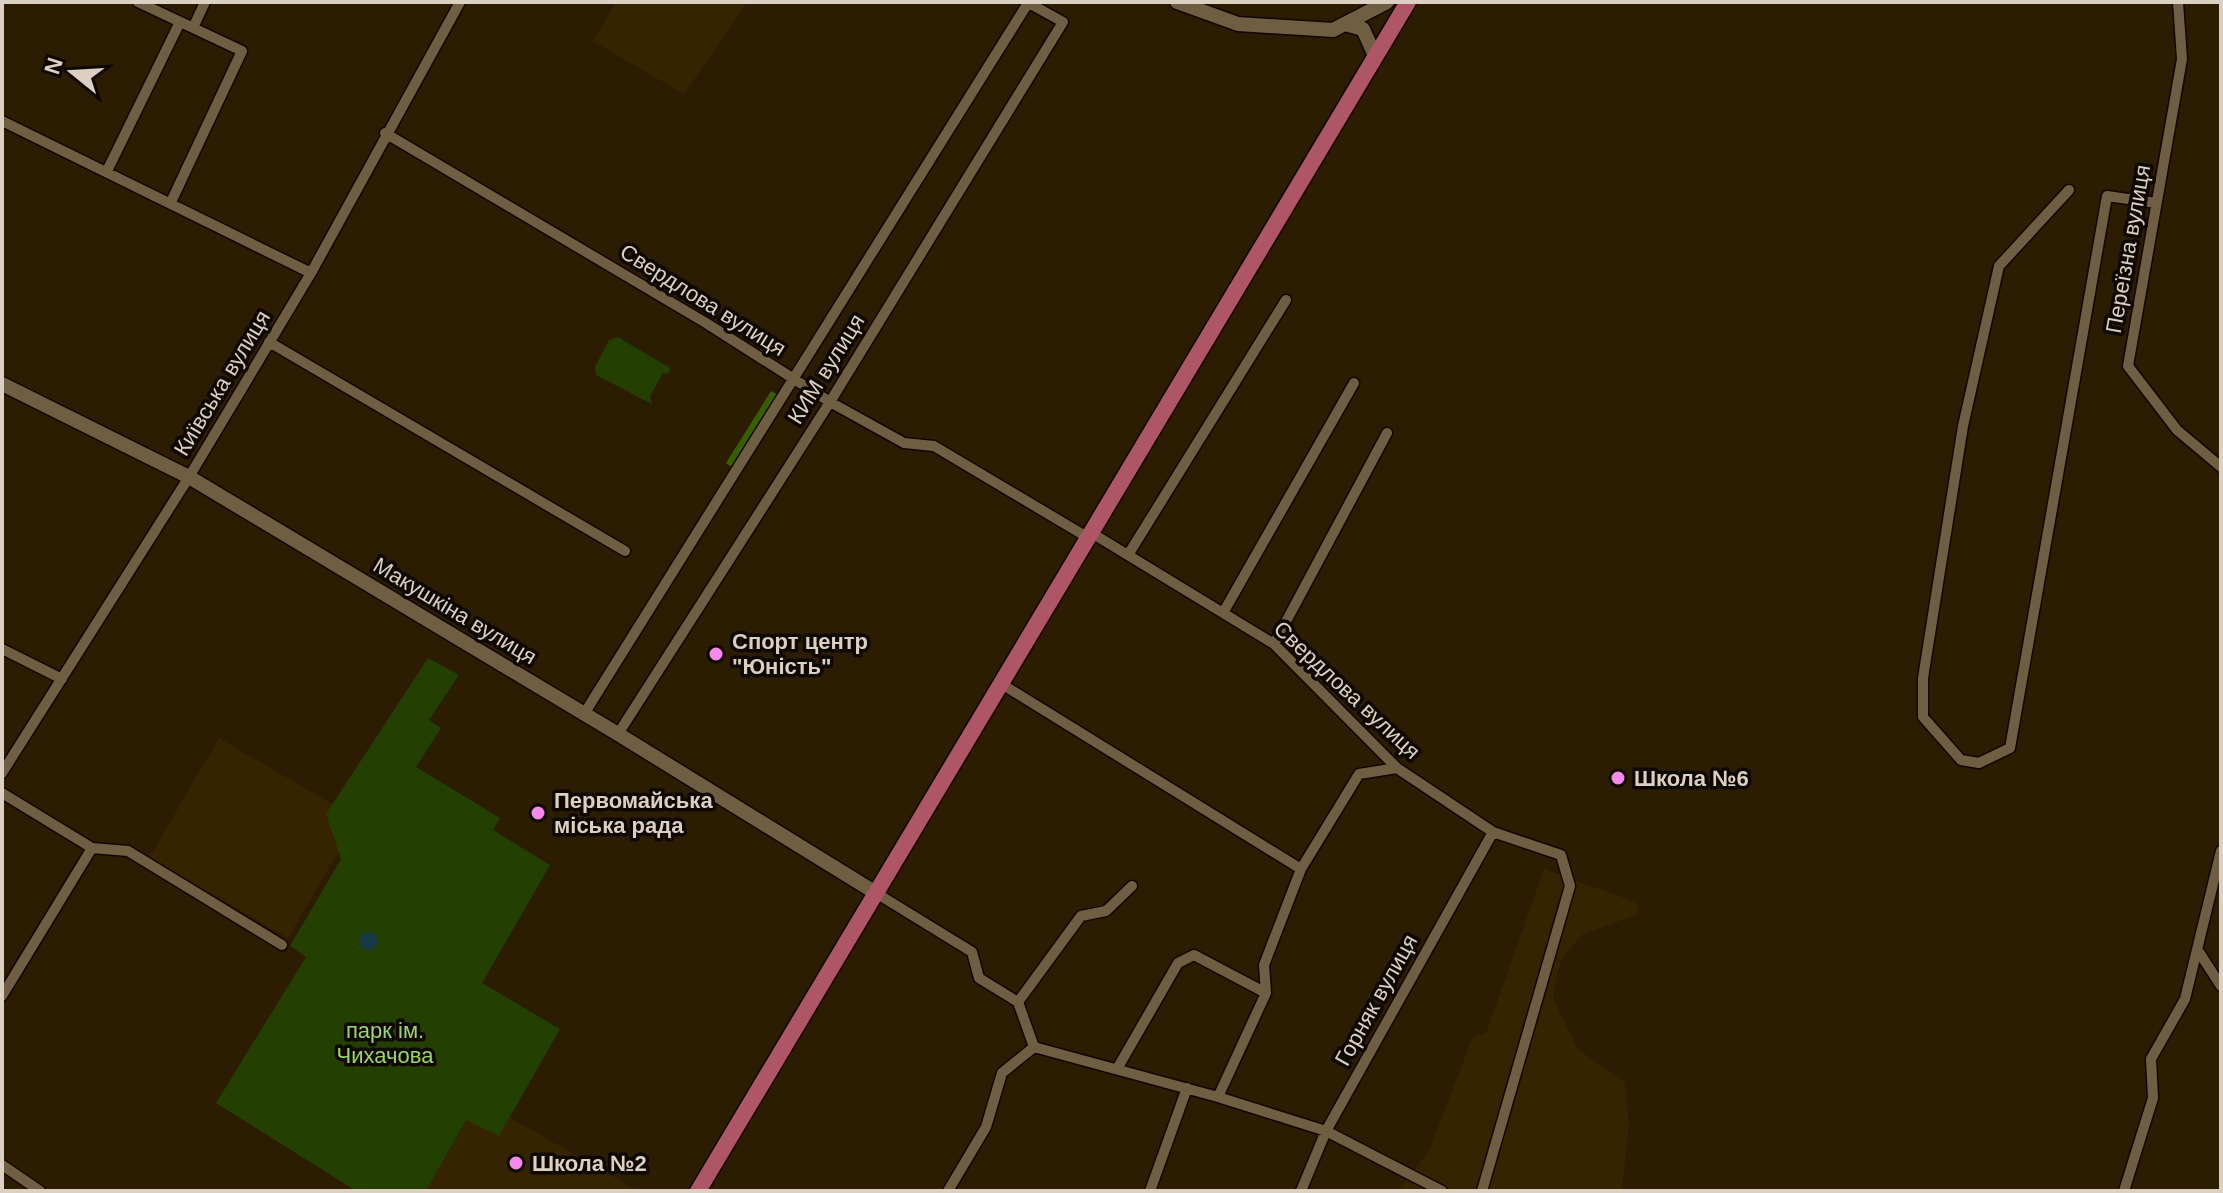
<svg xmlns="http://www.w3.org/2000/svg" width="2223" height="1193" viewBox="0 0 2223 1193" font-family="Arial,sans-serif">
	<rect width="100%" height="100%" fill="#2b1c02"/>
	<!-- built -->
	<path fill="#362300" d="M 617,2 L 748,2 L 684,94 L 592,41 Z
		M 219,738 L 358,819 L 288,938 L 149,858 Z
		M 1544,869 L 1636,902 L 1639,914 L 1583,934 L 1561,959 L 1553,998 L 1578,1049 L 1625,1082 L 1629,1126 L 1622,1191 L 1397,1191 L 1429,1151 L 1472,1038 L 1486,1033 Z
		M 509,1117 L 639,1191 L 426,1191 L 466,1120 L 499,1135 Z"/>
	<!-- green -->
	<path fill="#234000" d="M 618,337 L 670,368 L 669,374 L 663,373 L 650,396 L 652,404 L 596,375 L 595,367 L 609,340 Z
		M 428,658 L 459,675 L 429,720 L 441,728 L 416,767 L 500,818 L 493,830 L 550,865 L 482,983 L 560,1029 L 499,1136 L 466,1120 L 426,1191 L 353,1189 L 216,1103 L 306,957 L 290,946 L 341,859 L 326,814 Z"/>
	<!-- forest -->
	<path fill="#375f02" d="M 771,391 L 778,395 L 733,468 L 726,463 Z"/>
	<!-- water -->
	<path fill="#173a4a" d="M359 941a9 9 0 1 1 18 0a9 9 0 1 1-18 0Z"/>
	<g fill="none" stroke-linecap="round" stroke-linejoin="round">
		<defs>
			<path id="street" d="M 138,2 L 242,51 L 171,202
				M 2178,2 L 2182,59 L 2128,366 L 2177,430 L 2221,467
				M 193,28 L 205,2
				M 2,121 L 311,273
				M 385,133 L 706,323 L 830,402 L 904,443 L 934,446 L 1087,537
				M 107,171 L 180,22
				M 2069,190 L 1999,266 L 1963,426 L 1923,678 L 1923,717 L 1961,760 L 1979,763 L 2010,748 L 2107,196 L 2156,203
				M 269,342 L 625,551
				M 1090,532 L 1274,644 L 1397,768 L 1493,832 L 1561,855 L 1570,886 L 1482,1191
				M 1128,555 L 1286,300
				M 1223,613 L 1354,383
				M 1274,644 L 1387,433
				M 2,649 L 62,679
				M 1000,683 L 1301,869
				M 584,714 L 1028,3
				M 618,734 L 830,402 L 1063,22 L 1027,2
				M 2,773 L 189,477 L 311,273 L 460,2
				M 2,793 L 92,848 L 128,851 L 282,945
				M 876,893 L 972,952 L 979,978 L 1018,1002 L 1034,1047 L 1218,1097 L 1266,993 L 1264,965 L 1301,869 L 1359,774 L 1397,768
				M 2199,952 L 2221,986
				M 2,996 L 92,848
				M 1018,1002 L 1081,916 L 1106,911 L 1132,886
				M 1117,1069 L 1178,963 L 1194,955 L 1266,993
				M 1218,1097 L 1326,1131 L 1442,1191
				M 2,1165 L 40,1191
				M 948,1191 L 986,1127 L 1002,1073 L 1034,1047
				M 1150,1191 L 1187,1088
				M 1301,1191 L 1326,1131 L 1493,832
				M 2124,1191 L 2153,1098 L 2151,1059 L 2185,999 L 2221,851"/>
			<path id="secondary" d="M 1177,2 L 1238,24 L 1333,30 L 1387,2
				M 1345,24 L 1363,29 L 1375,56
				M 2,384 L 189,477 L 618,734 L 876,893"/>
			<path id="primary" d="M 698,1191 L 1408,2"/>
		</defs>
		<!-- street casing -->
		<use href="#street" stroke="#130600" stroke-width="13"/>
		<!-- secondary casing -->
		<use href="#secondary" stroke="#130600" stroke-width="17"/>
		<!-- primary casing -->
		<use href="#primary" stroke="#130600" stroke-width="19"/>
		<!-- street -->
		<use href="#street" stroke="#705e43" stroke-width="10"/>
		<!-- secondary -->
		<use href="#secondary" stroke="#705e43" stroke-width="14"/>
		<!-- primary -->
		<use href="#primary" stroke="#ae5666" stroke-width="16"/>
	</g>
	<!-- markers -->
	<g fill="#f788ec" stroke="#0e0801" stroke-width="3">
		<circle cx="716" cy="654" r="8"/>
		<circle cx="1618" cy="778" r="8"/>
		<circle cx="538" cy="813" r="8"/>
		<circle cx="516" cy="1163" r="8"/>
	</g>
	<g text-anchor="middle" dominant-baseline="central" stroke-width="7" stroke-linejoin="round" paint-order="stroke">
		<!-- street labels -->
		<g font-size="22" fill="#dbd0c2" stroke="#0e0801">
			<text transform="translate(2128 249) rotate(-80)">Переїзна вулиця</text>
			<text transform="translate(703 300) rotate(32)">Свердлова вулиця</text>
			<text transform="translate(826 369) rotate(-58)">КИМ вулиця</text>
			<text transform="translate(222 383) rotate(-59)">Київська вулиця</text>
			<text transform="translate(455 611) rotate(31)">Макушкіна вулиця</text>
			<text transform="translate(1347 690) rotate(43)">Свердлова вулиця</text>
			<text transform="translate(1376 1000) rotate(-61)">Горняк вулиця</text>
		</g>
		<!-- poi labels -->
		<g font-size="22" font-weight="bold" fill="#dbd0c2" stroke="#0e0801" text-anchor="start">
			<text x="732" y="641">Спорт центр<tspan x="732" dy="25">"Юність"</tspan></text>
			<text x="1634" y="778">Школа №6</text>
			<text x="554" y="800">Первомайська<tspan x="554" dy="25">міська рада</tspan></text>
			<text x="532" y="1163">Школа №2</text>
		</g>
		<!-- park labels -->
		<g font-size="22" fill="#9bd66a" stroke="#0e0801">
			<text x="385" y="1030">парк ім.<tspan x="385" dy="25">Чихачова</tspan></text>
		</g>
	</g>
	<!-- border -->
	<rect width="2223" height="1193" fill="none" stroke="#dbd0c2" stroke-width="8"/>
	<!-- north arrow -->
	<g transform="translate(72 72) rotate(288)" stroke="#0e0801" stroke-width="6" paint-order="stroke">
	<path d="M0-6L14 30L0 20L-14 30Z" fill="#dbd0c2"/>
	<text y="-12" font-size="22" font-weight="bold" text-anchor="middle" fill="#dbd0c2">N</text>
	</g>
</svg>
